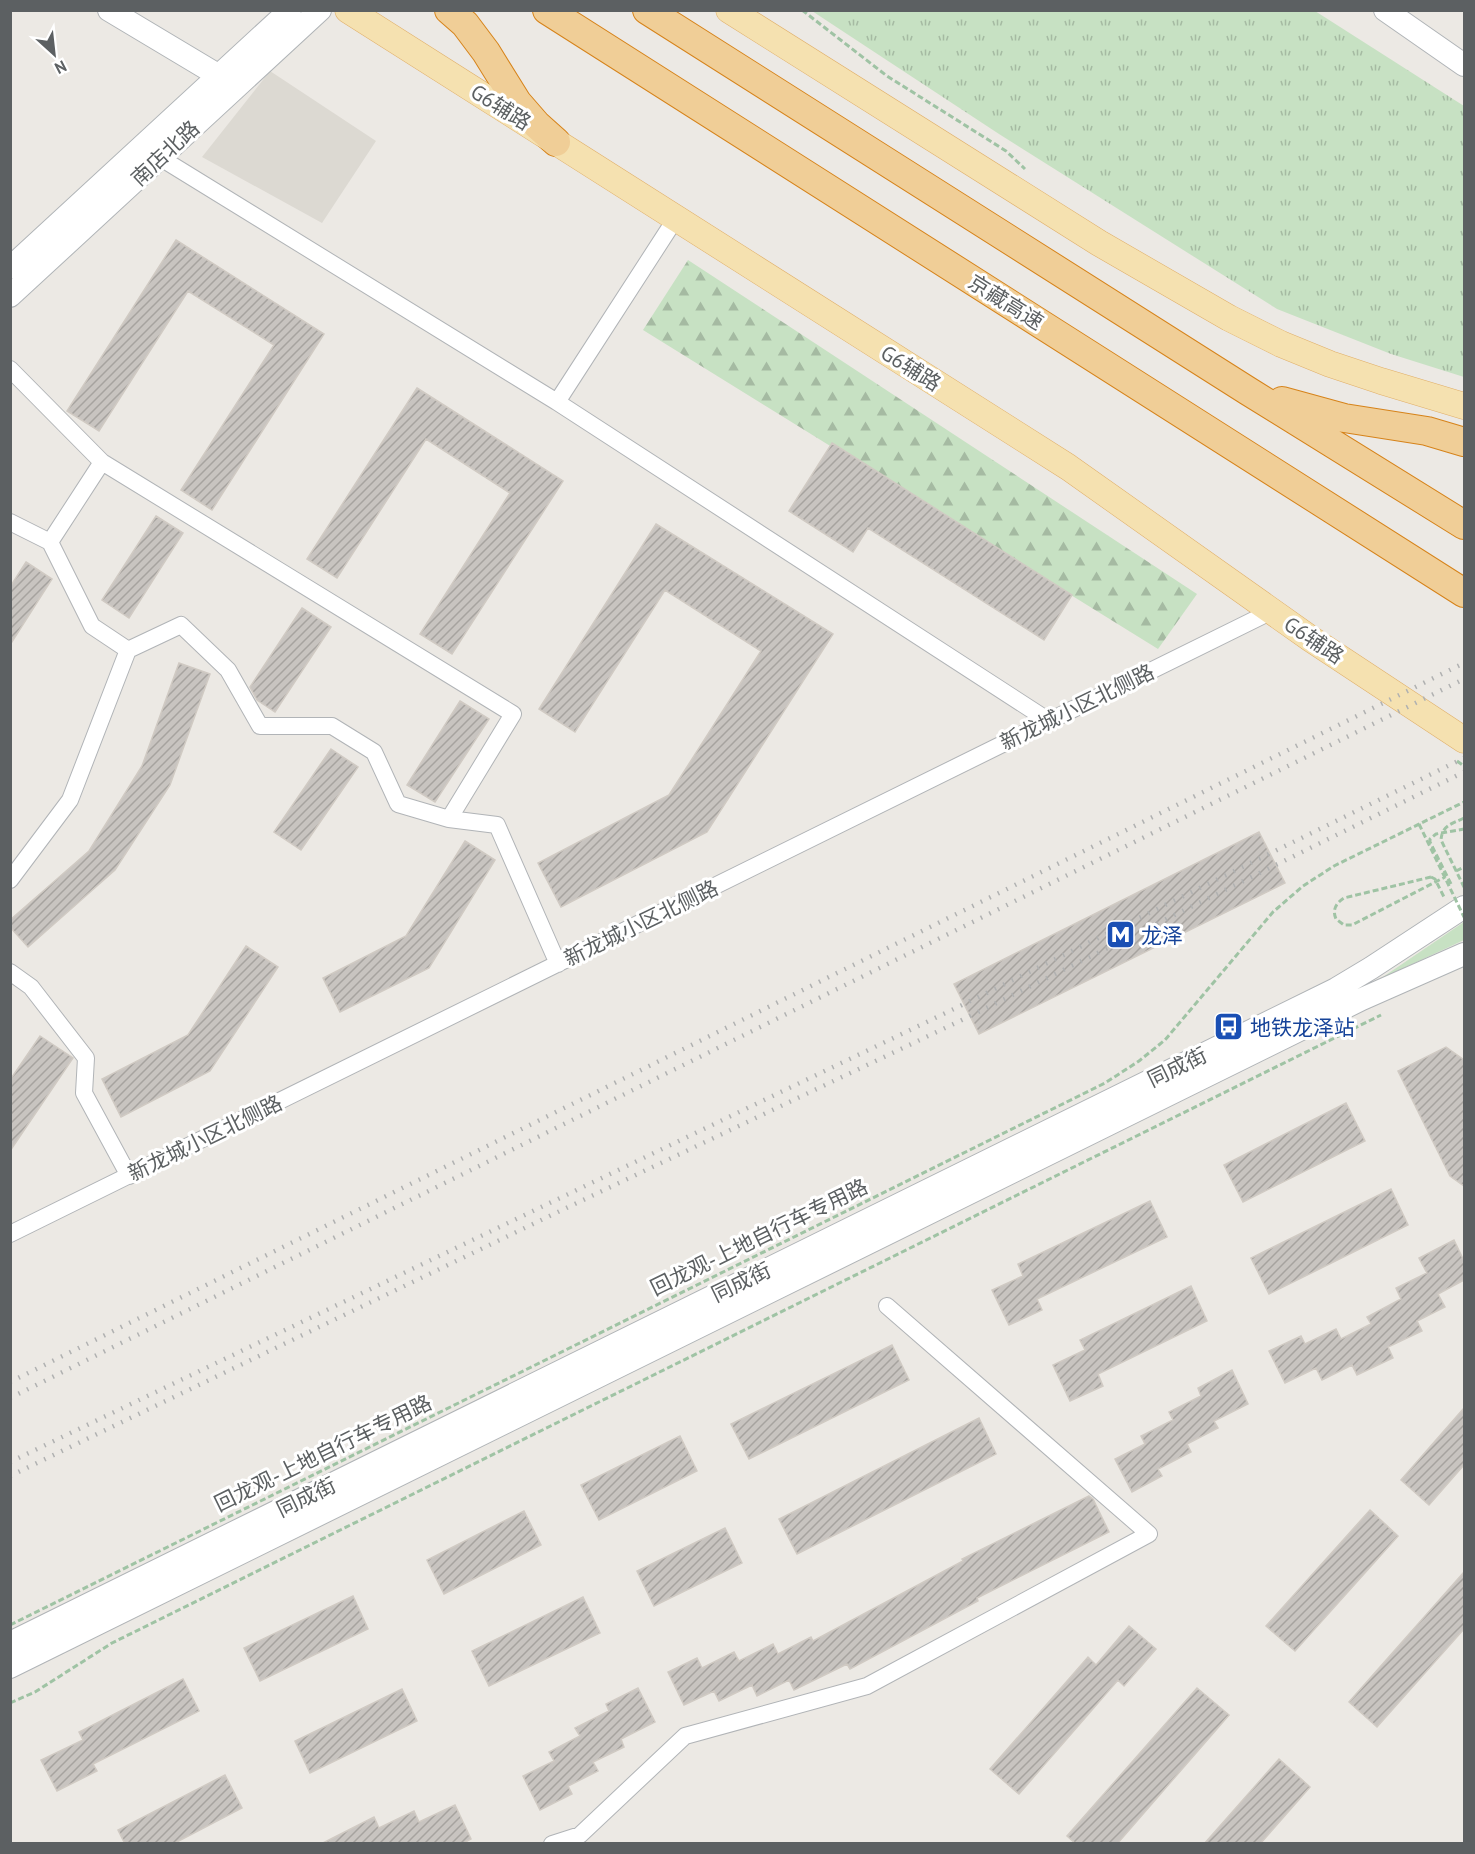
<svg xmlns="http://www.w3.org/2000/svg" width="1475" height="1854" viewBox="0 0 1475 1854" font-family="'PT Sans','Noto Sans SC',sans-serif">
	<defs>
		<pattern id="forest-firs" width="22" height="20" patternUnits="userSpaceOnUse" patternTransform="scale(1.5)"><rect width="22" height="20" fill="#c7e1c3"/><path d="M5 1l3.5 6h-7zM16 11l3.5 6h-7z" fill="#a5baa2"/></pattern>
		<pattern id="park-tufts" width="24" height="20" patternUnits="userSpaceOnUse" patternTransform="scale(1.5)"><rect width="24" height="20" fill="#c7e1c3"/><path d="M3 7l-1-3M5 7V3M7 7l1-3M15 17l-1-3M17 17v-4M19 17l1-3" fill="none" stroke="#a5baa2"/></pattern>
		<pattern id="building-hatch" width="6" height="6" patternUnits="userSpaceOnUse" patternTransform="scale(1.5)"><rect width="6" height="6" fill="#c8c4c0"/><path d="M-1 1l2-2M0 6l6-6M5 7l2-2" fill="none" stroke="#a6a39f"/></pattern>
	</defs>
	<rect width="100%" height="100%" fill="#ece9e4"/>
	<!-- education -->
	<path fill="#dcd9d2" d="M 270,71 L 376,141 L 322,223 L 202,157 Z"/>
	<!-- green -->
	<path fill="#c7e1c3" d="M 1464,922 L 1464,940 L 1380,979 Z"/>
	<!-- forest -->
	<path fill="url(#forest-firs)" d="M 688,260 L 1197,594 L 1158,649 L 643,330 Z"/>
	<!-- park -->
	<path fill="url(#park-tufts)" d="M 812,11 L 1315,11 L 1464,106 L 1464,377 L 1391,354 L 1277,309 L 999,134 Z"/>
	<!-- building -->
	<path fill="url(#building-hatch)" stroke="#d0cac3" stroke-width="1.5" d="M 176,240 L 324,334 L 212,510 L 181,490 L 274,345 L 188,291 L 99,431 L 67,411 Z
		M 417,388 L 563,481 L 452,654 L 420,634 L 510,493 L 426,439 L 337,578 L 307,559 Z
		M 832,443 L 1072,595 L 1044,640 L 868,528 L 853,552 L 789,511 Z
		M 156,516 L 183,533 L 129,618 L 102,600 Z
		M 656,524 L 833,634 L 707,832 L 561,907 L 538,863 L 669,795 L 761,651 L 665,590 L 575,732 L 539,709 Z
		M 26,562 L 52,579 L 10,645 L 10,587 Z
		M 302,608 L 331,627 L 275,712 L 257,700 L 250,687 Z
		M 179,663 L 210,674 L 170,785 L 115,870 L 28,947 L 10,927 L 10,920 L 89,851 L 142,766 Z
		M 460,701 L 489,719 L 435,802 L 407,785 Z
		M 331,749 L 358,767 L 301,850 L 274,832 Z
		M 1259,832 L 1285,883 L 979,1034 L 954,984 Z
		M 465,841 L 495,860 L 429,968 L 340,1012 L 323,978 L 406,936 Z
		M 246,946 L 278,967 L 210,1071 L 121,1117 L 102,1079 L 188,1035 Z
		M 40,1036 L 73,1058 L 10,1151 L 10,1080 Z
		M 1446,1047 L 1464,1060 L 1464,1186 L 1450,1176 L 1398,1071 Z
		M 1346,1103 L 1365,1141 L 1243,1202 L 1224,1165 Z
		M 1391,1189 L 1408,1225 L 1269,1294 L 1251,1258 Z
		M 1150,1201 L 1167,1237 L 1037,1299 L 1042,1310 L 1009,1325 L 992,1290 L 1023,1276 L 1018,1264 Z
		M 1454,1240 L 1464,1261 L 1464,1280 L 1438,1294 L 1445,1307 L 1417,1321 L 1422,1331 L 1388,1347 L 1393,1358 L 1357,1375 L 1352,1365 L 1322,1380 L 1316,1368 L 1285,1383 L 1269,1351 L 1301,1336 L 1305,1344 L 1336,1329 L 1341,1339 L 1371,1324 L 1367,1317 L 1401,1299 L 1396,1288 L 1427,1273 L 1419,1258 Z
		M 1191,1286 L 1207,1321 L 1098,1374 L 1103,1386 L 1070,1401 L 1053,1365 L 1085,1350 L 1080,1340 Z
		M 892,1345 L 909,1380 L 749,1459 L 731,1424 Z
		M 1232,1370 L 1248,1404 L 1214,1421 L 1218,1428 L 1187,1444 L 1191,1452 L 1158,1469 L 1162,1476 L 1132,1492 L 1115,1459 L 1145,1444 L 1141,1436 L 1173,1420 L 1169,1412 L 1201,1396 L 1198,1388 Z
		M 1464,1408 L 1464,1465 L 1429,1505 L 1401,1480 Z
		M 979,1418 L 996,1454 L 797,1554 L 779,1519 Z
		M 680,1436 L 697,1471 L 599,1520 L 581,1485 Z
		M 1089,1496 L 1093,1499 L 1109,1532 L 977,1598 L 978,1601 L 850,1669 L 847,1664 L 794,1690 L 789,1680 L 757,1696 L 752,1685 L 719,1701 L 714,1691 L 684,1705 L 668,1672 L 697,1658 L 702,1668 L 734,1652 L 739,1661 L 773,1644 L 778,1654 L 811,1637 L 813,1641 L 963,1561 L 962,1559 Z
		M 1370,1510 L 1398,1536 L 1295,1651 L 1266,1626 Z
		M 524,1511 L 541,1545 L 444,1594 L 427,1560 Z
		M 725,1528 L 742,1563 L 654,1606 L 637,1571 Z
		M 1464,1572 L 1464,1629 L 1377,1727 L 1349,1702 Z
		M 353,1596 L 368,1629 L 260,1681 L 244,1648 Z
		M 583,1597 L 600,1633 L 489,1686 L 472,1651 Z
		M 1129,1626 L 1156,1649 L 1124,1686 L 1118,1680 L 1019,1794 L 990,1769 L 1088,1657 L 1096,1665 Z
		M 183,1679 L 199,1711 L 93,1764 L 97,1771 L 57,1791 L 41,1760 L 83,1740 L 79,1732 Z
		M 638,1688 L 655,1722 L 621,1739 L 624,1747 L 593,1762 L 598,1771 L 568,1786 L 572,1794 L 540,1810 L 523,1776 L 554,1761 L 549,1752 L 580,1736 L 575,1728 L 609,1711 L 606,1704 Z
		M 1197,1688 L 1229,1715 L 1117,1844 L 1076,1844 L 1067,1836 Z
		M 402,1689 L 417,1721 L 310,1773 L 295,1741 Z
		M 1279,1759 L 1310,1787 L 1260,1844 L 1204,1844 Z
		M 225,1775 L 242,1808 L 173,1844 L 125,1844 L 118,1830 Z
		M 455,1805 L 471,1839 L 462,1844 L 321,1844 L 374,1817 L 379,1828 L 414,1811 L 419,1822 Z"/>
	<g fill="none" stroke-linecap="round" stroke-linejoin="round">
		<defs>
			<path id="street" d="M 151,152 L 557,402 L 1049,721
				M 10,369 L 102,462
				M 557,402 L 676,218
				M 10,522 L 50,542 L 92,626 L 128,650 L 181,625 L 228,670 L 260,726 L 332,726 L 374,752 L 398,804 L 449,819 L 513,714 L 102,462 L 50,542
				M 449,819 L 497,825 L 558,964
				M 10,880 L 70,800 L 128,650
				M 10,972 L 31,987 L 86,1058 L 84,1093 L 129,1176
				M 10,1234 L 1272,611
				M 552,1844 L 580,1835 L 685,1736 L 867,1686 L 1149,1534 L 887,1306"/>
			<path id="secondary" d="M 109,10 L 231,83
				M 1385,10 L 1464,65
				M 10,268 L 290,10
				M 10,296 L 320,10
				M 10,1643 L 1336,989 L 1371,968 L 1464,907
				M 10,1667 L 1362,999 L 1464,954"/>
			<path id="primary" d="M 348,10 L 1068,467 L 1311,639 L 1464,740
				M 729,10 L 1099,243 L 1229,318 L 1281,344 L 1330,364 L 1381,381 L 1464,406"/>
			<path id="highway" d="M 449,10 L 465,24 L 486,52 L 517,102 L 537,125 L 556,142
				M 547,10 L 1464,593
				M 647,10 L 1248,391 L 1464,525
				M 1282,401 L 1344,418 L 1427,431 L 1464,442"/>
		</defs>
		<!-- street casing -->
		<use href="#street" stroke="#b1b4b7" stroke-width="18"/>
		<!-- secondary casing -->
		<use href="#secondary" stroke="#b0b4b7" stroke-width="24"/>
		<!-- primary casing -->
		<use href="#primary" stroke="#e0af69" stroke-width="27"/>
		<!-- highway casing -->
		<use href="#highway" stroke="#d6831a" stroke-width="30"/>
		<!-- path -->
		<path stroke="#9fc3a4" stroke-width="3" stroke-dasharray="6 3" stroke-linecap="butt" d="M 802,10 L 887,76 L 1006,151 L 1025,169
			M 1457,761 L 1464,766
			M 1464,818 C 1452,824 1442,825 1441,840 L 1464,887
			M 1456,871 L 1464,867
			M 1431,877 L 1435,879 L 1444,897
			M 1451,884 L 1430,842 L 1430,839 L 1436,834 L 1464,829
			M 10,1703 L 35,1692 L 112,1643 L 1381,1015"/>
		<!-- street -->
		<use href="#street" stroke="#fff" stroke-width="16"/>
		<!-- secondary -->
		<use href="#secondary" stroke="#fff" stroke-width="22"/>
		<!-- primary -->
		<use href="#primary" stroke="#f5e1b0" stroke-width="26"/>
		<!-- highway -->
		<use href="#highway" stroke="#f0ce97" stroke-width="28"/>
		<!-- rail -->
		<path stroke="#b0b1b1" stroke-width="4.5" stroke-dasharray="1.5 8" stroke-linecap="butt" d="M 10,1382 L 1464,663
			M 10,1398 L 1464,679
			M 10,1462 L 958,1007 L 1464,758
			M 10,1476 L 560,1211 L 964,1019 L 1464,772"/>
		<!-- path-bridge -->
		<path stroke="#9fc3a4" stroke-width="3" stroke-dasharray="6 3" stroke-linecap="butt" d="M 1419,824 L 1464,917
			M 1431,877 L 1344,898 C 1336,903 1332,910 1336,919 L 1344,925 L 1352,925 L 1445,877
			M 10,1625 L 1105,1083 L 1139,1061 L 1165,1040 L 1273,912 L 1303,886 L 1334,866 L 1464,802"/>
	</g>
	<!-- icons -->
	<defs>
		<symbol id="metro-square" viewBox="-11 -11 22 22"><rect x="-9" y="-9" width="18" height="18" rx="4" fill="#1a4fb4" stroke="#fff"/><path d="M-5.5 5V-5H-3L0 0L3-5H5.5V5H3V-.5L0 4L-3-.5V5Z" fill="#fff"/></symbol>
		<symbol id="bus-square" viewBox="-11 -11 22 22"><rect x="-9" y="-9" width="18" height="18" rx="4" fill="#1a4fb4" stroke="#fff"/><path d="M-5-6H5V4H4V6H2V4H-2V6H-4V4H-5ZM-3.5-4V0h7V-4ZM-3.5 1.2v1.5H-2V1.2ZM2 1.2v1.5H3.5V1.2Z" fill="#fff"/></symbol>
	</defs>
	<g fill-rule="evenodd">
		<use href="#metro-square" x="1104" y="918" width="33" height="33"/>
		<use href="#bus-square" x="1212" y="1010" width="33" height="33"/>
	</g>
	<g text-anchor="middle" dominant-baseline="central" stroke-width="6" stroke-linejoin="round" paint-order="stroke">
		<!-- street labels -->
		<g font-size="21" fill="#5c6062" stroke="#fff">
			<text transform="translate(501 107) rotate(32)">G6辅路</text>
			<text transform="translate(165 153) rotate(-43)">南店北路</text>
			<text transform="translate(1006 302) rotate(32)">京藏高速</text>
			<text transform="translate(911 368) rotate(32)">G6辅路</text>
			<text transform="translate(1314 640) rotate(34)">G6辅路</text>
			<text transform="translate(1077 707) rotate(-26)">新龙城小区北侧路</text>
			<text transform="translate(641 923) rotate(-26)">新龙城小区北侧路</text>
			<text transform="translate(1177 1067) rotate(-26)">同成街</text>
			<text transform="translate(205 1138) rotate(-26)">新龙城小区北侧路</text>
			<text transform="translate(759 1237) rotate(-26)">回龙观-上地自行车专用路</text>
			<text transform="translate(741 1282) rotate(-26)">同成街</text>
			<text transform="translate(323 1453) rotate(-26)">回龙观-上地自行车专用路</text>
			<text transform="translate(306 1497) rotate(-26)">同成街</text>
		</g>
		<!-- transit labels -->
		<g font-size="21" fill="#164399" stroke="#fff" text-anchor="start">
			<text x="1141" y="935">龙泽</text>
			<text x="1250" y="1027">地铁龙泽站</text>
		</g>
	</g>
	<!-- border -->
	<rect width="1475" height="1854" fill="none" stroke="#5c6062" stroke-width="24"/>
	<!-- north arrow -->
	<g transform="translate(54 54) rotate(153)" stroke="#ffffff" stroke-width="4.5" paint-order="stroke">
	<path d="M0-4.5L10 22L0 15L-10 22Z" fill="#5c6062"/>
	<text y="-9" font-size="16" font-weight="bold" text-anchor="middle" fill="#5c6062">N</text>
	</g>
</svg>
